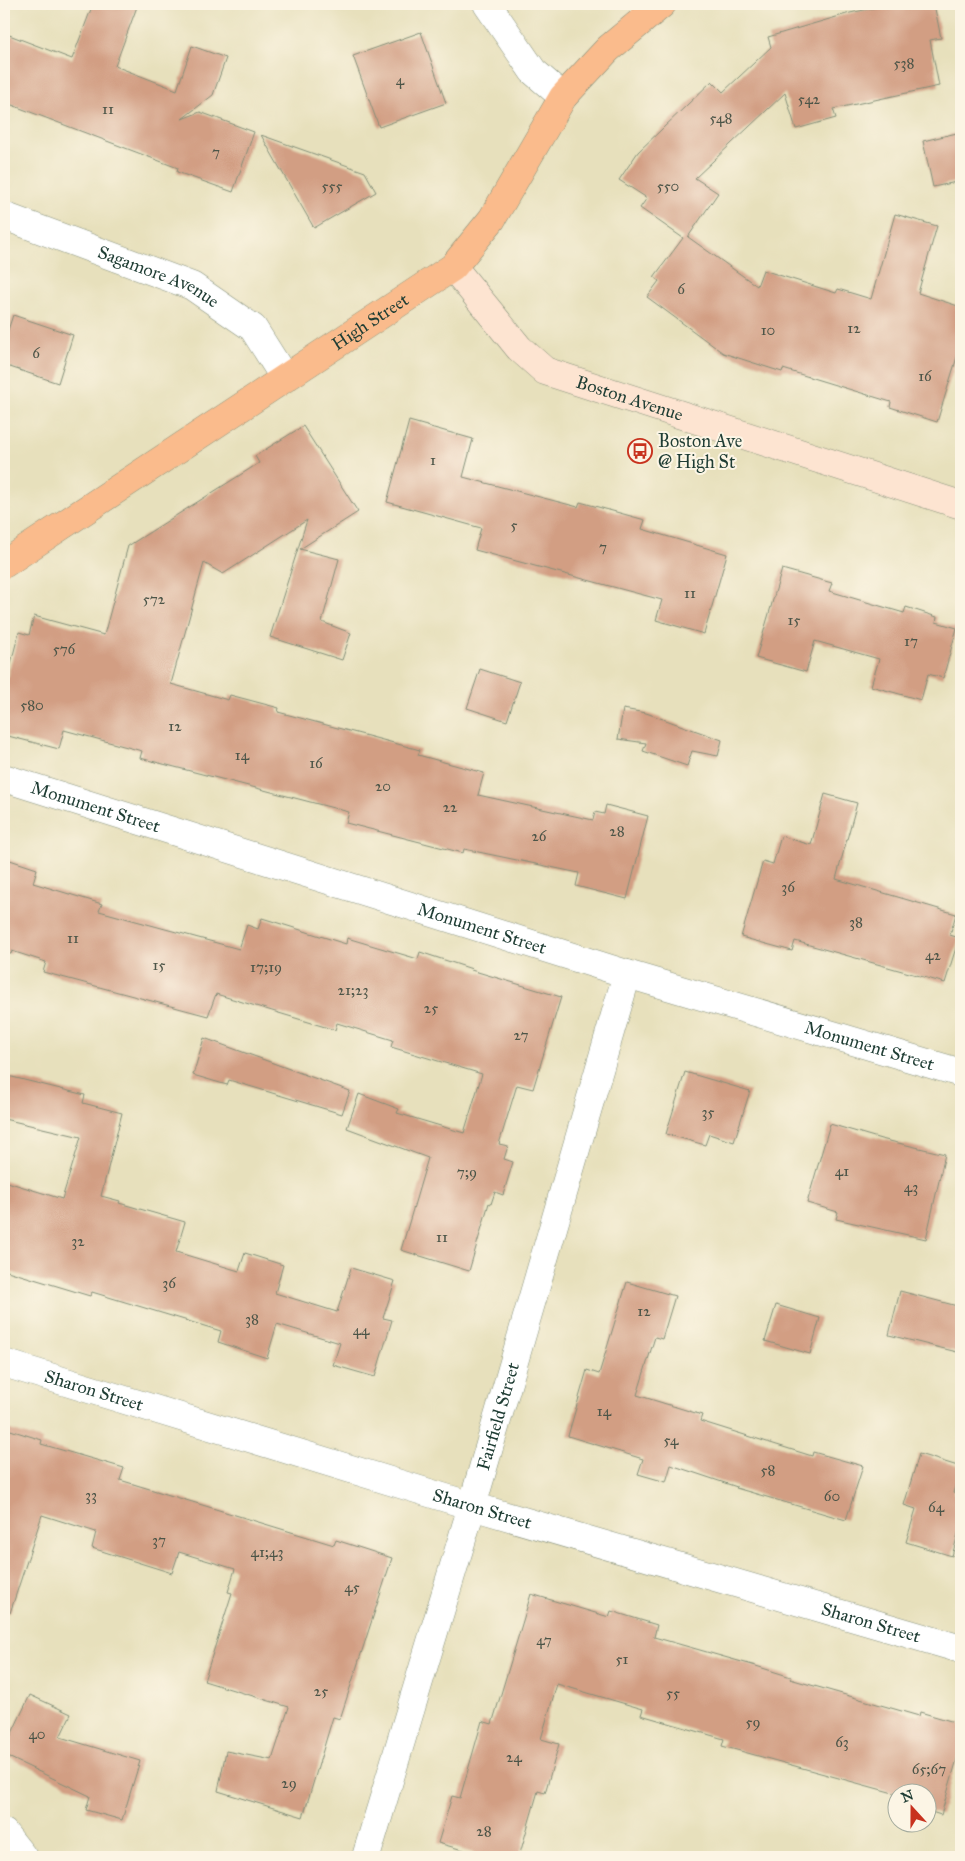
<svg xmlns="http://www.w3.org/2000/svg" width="965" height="1861" viewBox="0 0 965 1861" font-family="'IM FELL Great Primer',serif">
	<rect width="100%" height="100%" fill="#fcf5e5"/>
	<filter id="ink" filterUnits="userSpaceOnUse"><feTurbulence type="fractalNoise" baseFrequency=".02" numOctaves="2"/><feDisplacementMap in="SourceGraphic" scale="10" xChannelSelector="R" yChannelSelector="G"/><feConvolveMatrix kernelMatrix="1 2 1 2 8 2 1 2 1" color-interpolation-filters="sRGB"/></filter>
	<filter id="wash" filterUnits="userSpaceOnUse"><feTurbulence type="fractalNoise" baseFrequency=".0096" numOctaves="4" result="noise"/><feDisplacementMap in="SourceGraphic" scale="20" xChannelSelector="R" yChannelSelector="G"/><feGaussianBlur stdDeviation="1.12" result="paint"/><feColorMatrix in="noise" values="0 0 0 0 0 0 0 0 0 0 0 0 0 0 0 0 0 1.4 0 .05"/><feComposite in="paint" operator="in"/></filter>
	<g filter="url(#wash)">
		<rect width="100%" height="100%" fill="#e7e0bc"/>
		<g id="blocks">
			<!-- building -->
			<path fill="#d29e83" d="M 93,4 L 138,4 L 115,66 L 177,90 L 192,46 L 226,58 L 213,95 L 182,119 L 200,112 L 254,132 L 233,192 L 177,172 L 178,168 L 4,102 L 4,33 L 72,59 Z
				M 892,4 L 934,4 L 941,38 L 930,40 L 939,86 L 833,109 L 836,118 L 796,129 L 785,93 L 695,178 L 718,193 L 688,237 L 757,286 L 763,270 L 836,293 L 838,289 L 871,299 L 895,214 L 937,226 L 918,293 L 961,307 L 961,344 L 937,422 L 890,407 L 891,402 L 783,369 L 782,372 L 723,353 L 647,297 L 659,281 L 654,277 L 683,238 L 640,208 L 647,198 L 619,180 L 638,152 L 712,81 L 723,92 L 771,47 L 768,37 L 850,13 Z
				M 421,32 L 446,103 L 379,127 L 353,56 Z
				M 961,132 L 961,181 L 933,187 L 923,141 Z
				M 261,135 L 365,172 L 376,192 L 314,228 Z
				M 13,315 L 73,335 L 58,383 L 4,365 L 4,342 Z
				M 409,421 L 473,439 L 463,477 L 578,507 L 580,502 L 645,520 L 642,529 L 727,554 L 704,634 L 656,620 L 662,600 L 475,550 L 481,528 L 387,502 Z
				M 303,426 L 358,512 L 300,549 L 339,559 L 322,622 L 351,633 L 342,660 L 270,637 L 307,520 L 223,574 L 204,563 L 171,684 L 228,700 L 230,695 L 279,708 L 278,712 L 420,750 L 418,755 L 484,773 L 478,795 L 593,820 L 595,812 L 604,814 L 606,805 L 648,816 L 627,899 L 576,886 L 579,873 L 464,849 L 463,853 L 346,823 L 349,812 L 140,758 L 142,751 L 64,730 L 59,749 L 4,735 L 4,690 L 19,632 L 29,635 L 34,616 L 104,635 L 128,546 L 259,463 L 255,456 Z
				M 782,569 L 832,583 L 829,591 L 904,613 L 906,607 L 937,617 L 936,622 L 957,628 L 943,678 L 928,674 L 921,700 L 871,686 L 879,659 L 815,641 L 806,672 L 756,658 Z
				M 480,669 L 520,682 L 507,721 L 467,708 Z
				M 623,709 L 646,713 L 722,740 L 718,756 L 692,751 L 687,766 L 643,751 L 646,743 L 618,739 Z
				M 825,794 L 857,803 L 836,879 L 956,914 L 950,935 L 959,938 L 945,983 L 795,941 L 792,951 L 741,937 L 763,861 L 773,864 L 781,836 L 811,845 Z
				M 4,858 L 37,869 L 33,883 L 102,904 L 99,911 L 239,949 L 247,925 L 258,929 L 262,918 L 346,944 L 347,938 L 418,959 L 420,952 L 472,969 L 471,970 L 561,997 L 533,1089 L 517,1085 L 499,1144 L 508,1146 L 504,1159 L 513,1162 L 503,1195 L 495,1192 L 491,1204 L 489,1203 L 469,1271 L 401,1250 L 428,1158 L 347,1128 L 359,1094 L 399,1109 L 397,1113 L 464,1133 L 482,1074 L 391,1047 L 393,1040 L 337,1023 L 335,1030 L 216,994 L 208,1016 L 43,972 L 46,962 L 12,951 L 11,954 L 4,953 Z
				M 204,1038 L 350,1091 L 342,1114 L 229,1080 L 227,1085 L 193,1075 Z
				M 685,1072 L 750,1091 L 734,1142 L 709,1134 L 705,1145 L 666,1134 Z
				M 4,1075 L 85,1095 L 83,1103 L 122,1113 L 101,1196 L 120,1201 L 119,1203 L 185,1222 L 176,1252 L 239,1271 L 245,1253 L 283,1265 L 275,1293 L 337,1312 L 351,1268 L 395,1281 L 383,1318 L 392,1320 L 375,1377 L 333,1365 L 340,1343 L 277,1324 L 267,1358 L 218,1342 L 221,1331 L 92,1292 L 90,1296 L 4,1270 L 4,1181 L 62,1199 L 81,1137 L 4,1119 Z
				M 830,1124 L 881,1139 L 945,1154 L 926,1239 L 836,1219 L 838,1212 L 807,1203 Z
				M 627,1282 L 675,1296 L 662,1339 L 655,1337 L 637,1395 L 702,1415 L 700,1421 L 812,1456 L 813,1452 L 863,1466 L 846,1520 L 736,1488 L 737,1487 L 671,1465 L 666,1482 L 638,1474 L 643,1459 L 568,1436 L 587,1370 L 599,1374 Z
				M 900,1291 L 961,1307 L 961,1353 L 889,1335 Z
				M 776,1305 L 820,1318 L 810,1354 L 765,1341 Z
				M 4,1428 L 42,1440 L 41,1444 L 124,1468 L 120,1480 L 334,1545 L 336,1540 L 392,1558 L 340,1719 L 333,1717 L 303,1817 L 218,1791 L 226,1751 L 272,1760 L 289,1707 L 204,1681 L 232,1593 L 228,1592 L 235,1569 L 179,1552 L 172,1573 L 92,1548 L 96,1532 L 42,1515 L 10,1613 L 4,1612 Z
				M 919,1454 L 961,1467 L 953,1493 L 961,1496 L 961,1523 L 952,1556 L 906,1542 L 916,1509 L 904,1505 Z
				M 531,1594 L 609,1617 L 611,1611 L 657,1625 L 654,1637 L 756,1666 L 791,1677 L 790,1679 L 919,1716 L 920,1712 L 961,1724 L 961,1745 L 941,1815 L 928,1811 L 928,1794 L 898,1794 L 898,1802 L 895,1801 L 897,1794 L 722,1746 L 724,1739 L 641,1715 L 643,1709 L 557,1684 L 541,1739 L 559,1744 L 545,1793 L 538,1791 L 519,1857 L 488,1857 L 438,1843 L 452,1796 L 460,1798 L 482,1721 L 492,1724 Z
				M 30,1695 L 71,1714 L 60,1737 L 140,1761 L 122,1820 L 86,1810 L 90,1796 L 4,1755 L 4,1750 Z"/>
		</g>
	</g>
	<g filter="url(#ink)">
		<use href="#blocks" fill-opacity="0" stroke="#838e78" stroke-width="1"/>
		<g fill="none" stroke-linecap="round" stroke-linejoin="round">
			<defs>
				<g id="minor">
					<path id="s1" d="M 4,216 L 192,286 L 253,328 L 284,377"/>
					<path id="s2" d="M 4,778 L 627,974 L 961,1073"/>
					<path id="s3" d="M 4,1363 L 472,1506 L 961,1649"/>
					<path d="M 4,1833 L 23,1857"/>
					<path id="s4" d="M 366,1857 L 472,1506 L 627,974"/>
				</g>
				<path id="tertiary" d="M 487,4 L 533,71 L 563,97"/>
				<g id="secondary">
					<path id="s5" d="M 453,267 L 519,348 L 545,371 L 961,505"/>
				</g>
				<g id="primary">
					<path id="s6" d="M 4,564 L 453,267 L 492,219 L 563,97 L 608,49 L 662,4"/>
				</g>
			</defs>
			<!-- minor casing -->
			<use href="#minor" stroke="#838e78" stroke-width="29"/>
			<!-- tertiary casing -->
			<use href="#tertiary" stroke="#838e78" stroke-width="29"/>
			<!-- secondary casing -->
			<use href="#secondary" stroke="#838e78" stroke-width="29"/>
			<!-- primary casing -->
			<use href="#primary" stroke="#838e78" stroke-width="29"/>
			<!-- minor -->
			<use href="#minor" stroke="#fff" stroke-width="28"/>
			<!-- tertiary -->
			<use href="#tertiary" stroke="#fff" stroke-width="28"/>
			<!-- secondary -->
			<use href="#secondary" stroke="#fde4d1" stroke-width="28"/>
			<!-- primary -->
			<use href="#primary" stroke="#fabb8c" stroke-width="28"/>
		</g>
	</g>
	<!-- icons -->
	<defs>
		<symbol id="bus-ring" viewBox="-11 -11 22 22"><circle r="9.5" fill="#fcf5e5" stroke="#c8321e" stroke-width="1.5"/><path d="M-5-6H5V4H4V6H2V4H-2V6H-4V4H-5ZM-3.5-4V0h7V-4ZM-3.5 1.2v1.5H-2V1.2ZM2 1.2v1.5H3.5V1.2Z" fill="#c8321e"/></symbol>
	</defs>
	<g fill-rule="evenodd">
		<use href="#bus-ring" x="626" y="437" width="28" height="28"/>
	</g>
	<g text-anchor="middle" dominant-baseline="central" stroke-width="4" stroke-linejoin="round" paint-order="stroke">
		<!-- number labels -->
		<g font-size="15" fill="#4c5548">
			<text x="904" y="63">538</text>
			<text x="400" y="80">4</text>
			<text x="809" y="99">542</text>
			<text x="108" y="109">11</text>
			<text x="721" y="118">548</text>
			<text x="216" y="152">7</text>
			<text x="332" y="186">555</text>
			<text x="668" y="186">550</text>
			<text x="681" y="289">6</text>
			<text x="854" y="328">12</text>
			<text x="768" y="330">10</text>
			<text x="36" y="353">6</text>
			<text x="925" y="376">16</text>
			<text x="433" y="460">1</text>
			<text x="514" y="525">5</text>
			<text x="603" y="547">7</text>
			<text x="690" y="593">11</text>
			<text x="154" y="599">572</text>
			<text x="794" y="620">15</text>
			<text x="911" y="641">17</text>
			<text x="64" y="649">576</text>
			<text x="32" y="705">580</text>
			<text x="175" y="726">12</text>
			<text x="242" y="755">14</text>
			<text x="316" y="763">16</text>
			<text x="383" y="786">20</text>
			<text x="450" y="807">22</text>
			<text x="617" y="831">28</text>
			<text x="539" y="836">26</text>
			<text x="788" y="887">36</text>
			<text x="856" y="922">38</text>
			<text x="73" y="938">11</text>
			<text x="933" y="955">42</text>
			<text x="159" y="965">15</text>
			<text x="266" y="967">17;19</text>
			<text x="353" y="990">21;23</text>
			<text x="431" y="1008">25</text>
			<text x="521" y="1035">27</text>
			<text x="708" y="1112">35</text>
			<text x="842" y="1171">41</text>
			<text x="467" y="1172">7;9</text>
			<text x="911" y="1187">43</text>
			<text x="442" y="1237">11</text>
			<text x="78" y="1241">32</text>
			<text x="169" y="1283">36</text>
			<text x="644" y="1311">12</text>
			<text x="252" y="1319">38</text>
			<text x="361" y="1330">44</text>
			<text x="604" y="1411">14</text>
			<text x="671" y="1440">54</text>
			<text x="768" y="1470">58</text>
			<text x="91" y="1495">33</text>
			<text x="832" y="1496">60</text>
			<text x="936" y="1507">64</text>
			<text x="159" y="1540">37</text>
			<text x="267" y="1552">41;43</text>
			<text x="352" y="1587">45</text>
			<text x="544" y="1640">47</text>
			<text x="622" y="1659">51</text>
			<text x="321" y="1691">25</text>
			<text x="673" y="1693">55</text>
			<text x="753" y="1722">59</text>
			<text x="37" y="1734">40</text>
			<text x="842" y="1742">63</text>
			<text x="514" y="1757">24</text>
			<text x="929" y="1769">65;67</text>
			<text x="289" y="1783">29</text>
			<text x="484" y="1831">28</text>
		</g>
		<!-- street labels -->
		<g font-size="18" fill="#1f3d34" stroke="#fcf5e5">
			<text stroke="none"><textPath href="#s1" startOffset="166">Sagamore Avenue</textPath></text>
			<text stroke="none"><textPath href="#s6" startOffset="439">High Street</textPath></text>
			<text stroke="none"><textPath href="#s5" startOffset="228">Boston Avenue</textPath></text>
			<text stroke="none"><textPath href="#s2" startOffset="96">Monument Street</textPath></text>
			<text stroke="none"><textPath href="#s2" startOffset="501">Monument Street</textPath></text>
			<text stroke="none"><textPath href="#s2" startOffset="906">Monument Street</textPath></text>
			<text stroke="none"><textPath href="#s3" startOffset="94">Sharon Street</textPath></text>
			<text stroke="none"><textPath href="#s4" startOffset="460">Fairfield Street</textPath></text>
			<text stroke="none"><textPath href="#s3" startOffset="500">Sharon Street</textPath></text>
			<text stroke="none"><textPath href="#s3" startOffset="905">Sharon Street</textPath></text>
		</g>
		<!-- poi labels -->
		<g font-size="18" fill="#1f3d34" stroke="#fcf5e5" text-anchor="start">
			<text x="658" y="441">Boston Ave<tspan x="658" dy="21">@ High St</tspan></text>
		</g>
	</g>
	<!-- margin -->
	<rect width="965" height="1861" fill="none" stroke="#fcf5e5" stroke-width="20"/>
	<!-- north arrow -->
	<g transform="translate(912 1808) rotate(339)"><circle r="24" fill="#fcf5e5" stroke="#a4ab9e"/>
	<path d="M0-4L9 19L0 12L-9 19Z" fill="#c8321e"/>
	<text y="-8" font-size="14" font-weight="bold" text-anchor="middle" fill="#1f3d34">N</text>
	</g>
</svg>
